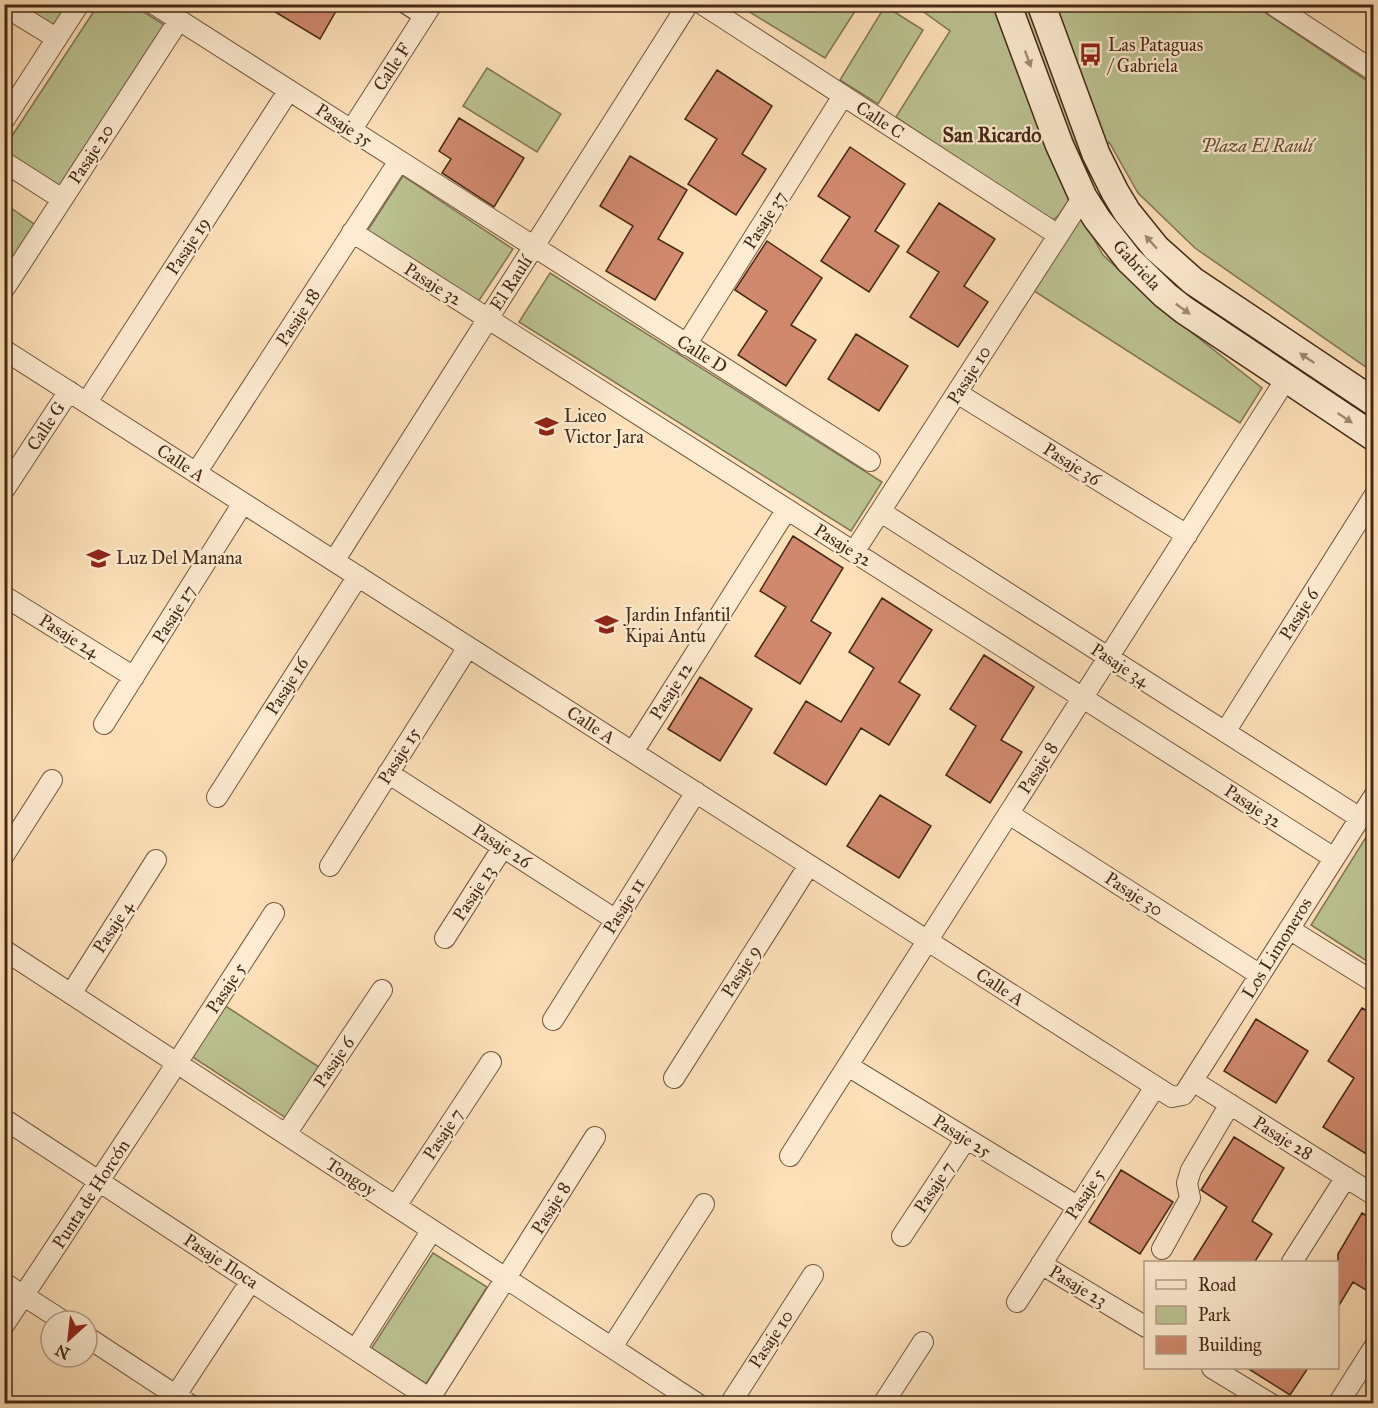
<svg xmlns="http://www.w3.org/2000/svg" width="1378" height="1408" viewBox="0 0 1378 1408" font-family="'IM FELL Great Primer',serif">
	<rect width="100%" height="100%" fill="#fee1b9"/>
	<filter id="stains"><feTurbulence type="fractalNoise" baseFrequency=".00333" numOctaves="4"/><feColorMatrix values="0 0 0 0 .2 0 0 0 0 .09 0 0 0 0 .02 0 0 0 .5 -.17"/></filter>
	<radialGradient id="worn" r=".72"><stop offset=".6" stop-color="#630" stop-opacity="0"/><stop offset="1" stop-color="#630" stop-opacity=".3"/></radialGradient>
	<!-- green -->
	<path fill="#bcc392" stroke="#807654" stroke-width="1.5" d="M 13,5 L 71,5 L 54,31 Z
		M 98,5 L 133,5 L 166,26 L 60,188 L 5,152 L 4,148 Z
		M 738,5 L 859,5 L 825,58 Z
		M 914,5 L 1254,5 L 1373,85 L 1373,372 L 1195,248 L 1138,193 L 1109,142 L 1058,216 L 1051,221 L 896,117 L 950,31 Z
		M 885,6 L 923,30 L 878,104 L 840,80 Z
		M 487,68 L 561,114 L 537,152 L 463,106 Z
		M 403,176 L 513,249 L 476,305 L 366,233 Z
		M 5,204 L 37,226 L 5,276 Z
		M 1081,216 L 1103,255 L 1158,306 L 1262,388 L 1240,423 L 1034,291 Z
		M 550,273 L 882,482 L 851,531 L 519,322 Z
		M 1373,826 L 1373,965 L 1311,925 Z
		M 224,1005 L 319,1067 L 286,1118 L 191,1056 Z
		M 433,1253 L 487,1287 L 426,1384 L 371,1349 Z"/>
	<!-- building -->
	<path fill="#d1896e" stroke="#452816" stroke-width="1.5" d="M 262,4 L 340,4 L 320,39 Z
		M 717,70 L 772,106 L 742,154 L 766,169 L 736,215 L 688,184 L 717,139 L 685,119 Z
		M 459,118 L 524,158 L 494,207 L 442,173 L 451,159 L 439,151 Z
		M 850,147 L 905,184 L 875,231 L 899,246 L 869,292 L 821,261 L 850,217 L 818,196 Z
		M 630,156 L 687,190 L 658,239 L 683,253 L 655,300 L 606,271 L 633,226 L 600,206 Z
		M 939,203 L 995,239 L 964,286 L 988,302 L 958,347 L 910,317 L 939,272 L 907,252 Z
		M 767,241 L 822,278 L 791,325 L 816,340 L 786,386 L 738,355 L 767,311 L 735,290 Z
		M 856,334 L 908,366 L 879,411 L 828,379 Z
		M 793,536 L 843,568 L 811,621 L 831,633 L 800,684 L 755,656 L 786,607 L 760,591 Z
		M 882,598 L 932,630 L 899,682 L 920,695 L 889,745 L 861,728 L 826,785 L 774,753 L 806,701 L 841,722 L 874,668 L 849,652 Z
		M 984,655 L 1034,687 L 1001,740 L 1022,752 L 990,803 L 946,775 L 976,726 L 950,709 Z
		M 700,677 L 752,709 L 720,761 L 668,729 Z
		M 880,795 L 931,826 L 899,878 L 847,846 Z
		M 1362,1008 L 1374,1015 L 1374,1146 L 1368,1155 L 1323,1127 L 1354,1078 L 1328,1061 Z
		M 1256,1019 L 1308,1051 L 1276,1103 L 1224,1071 Z
		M 1234,1137 L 1284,1168 L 1252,1221 L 1272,1234 L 1254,1263 L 1192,1263 L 1227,1207 L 1201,1190 Z
		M 1121,1170 L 1173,1202 L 1140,1254 L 1089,1222 Z
		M 1362,1213 L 1374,1220 L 1374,1295 L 1353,1282 L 1338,1307 L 1338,1254 Z
		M 1247,1368 L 1308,1368 L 1290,1395 Z"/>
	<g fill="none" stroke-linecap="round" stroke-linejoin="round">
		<defs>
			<path id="lane" d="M 397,4 L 422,20"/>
			<path id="street" d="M 154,4 L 870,461
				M 702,4 L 1058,235
				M 1272,4 L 1374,71
				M 4,6 L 56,38
				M 4,120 L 79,4
				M 352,129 L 432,4
				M 4,162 L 62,199
				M 352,232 L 1334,858
				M 4,289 L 179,20
				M 686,345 L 843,96
				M 4,350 L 1172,1097 L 1183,1095 L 1186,1091 L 1374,796
				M 957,393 L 1187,535
				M 87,402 L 289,90
				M 196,473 L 399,161
				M 4,490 L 69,391
				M 881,512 L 1360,818
				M 854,552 L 1083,197
				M 334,561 L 688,4
				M 4,596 L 134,677
				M 104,724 L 243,503
				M 1225,732 L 1374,496
				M 633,752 L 787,509
				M 388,773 L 616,920
				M 217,797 L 358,576
				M 1009,814 L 1260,975
				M 4,855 L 52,780
				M 330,866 L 468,647
				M 1289,929 L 1374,982
				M 445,938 L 503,847
				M 4,950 L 698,1404
				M 71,994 L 156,860
				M 553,1020 L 696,792
				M 848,1066 L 1077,1206
				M 674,1078 L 809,865
				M 1193,1081 L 1374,1195
				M 4,1119 L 438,1404
				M 286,1134 L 382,990
				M 790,1156 L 1286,379
				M 396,1206 L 491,1062
				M 902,1236 L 966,1139
				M 1162,1249 L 1190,1198 L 1187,1183 L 1191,1170 L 1230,1104
				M 1292,1262 L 1346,1177
				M 1041,1264 L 1146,1327
				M 4,1283 L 63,1321
				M 1017,1302 L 1155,1087
				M 4,1325 L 177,1063 L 274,913
				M 87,1337 L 189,1404
				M 612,1347 L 704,1204
				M 356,1349 L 432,1230
				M 1212,1368 L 1271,1404
				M 430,1398 L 595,1137
				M 170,1404 L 251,1281
				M 730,1404 L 813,1275
				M 883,1404 L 923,1342
				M 1338,1404 L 1374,1347"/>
			<path id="secondary" d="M 1007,4 L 1059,144 L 1083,197 L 1097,219 L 1129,260 L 1165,295 L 1184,310 L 1374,437
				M 1041,4 L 1096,154 L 1115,192 L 1127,212 L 1156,248 L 1193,281 L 1374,402"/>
		</defs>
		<!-- lane casing -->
		<use href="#lane" stroke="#73563f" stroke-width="12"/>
		<!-- street casing -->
		<use href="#street" stroke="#73563f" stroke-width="22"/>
		<!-- secondary casing -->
		<use href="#secondary" stroke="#452816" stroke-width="30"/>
		<!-- lane -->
		<use href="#lane" stroke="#feecd2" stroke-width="9"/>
		<!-- street -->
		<use href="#street" stroke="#feecd2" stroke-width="20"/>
		<!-- secondary -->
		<use href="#secondary" stroke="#feecd2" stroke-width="27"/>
	</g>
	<!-- one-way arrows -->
	<defs><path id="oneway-solid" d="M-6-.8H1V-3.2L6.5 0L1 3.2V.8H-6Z" transform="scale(1.5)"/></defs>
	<g fill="#a28a74">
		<use href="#oneway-solid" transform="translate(1028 59) rotate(70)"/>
		<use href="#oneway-solid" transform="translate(1151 242) rotate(-132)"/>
		<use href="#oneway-solid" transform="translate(1183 309) rotate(36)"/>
		<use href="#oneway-solid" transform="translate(1307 358) rotate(-146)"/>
		<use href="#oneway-solid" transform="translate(1345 418) rotate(34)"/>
	</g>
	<!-- icons -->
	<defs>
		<symbol id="bus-bare" viewBox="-9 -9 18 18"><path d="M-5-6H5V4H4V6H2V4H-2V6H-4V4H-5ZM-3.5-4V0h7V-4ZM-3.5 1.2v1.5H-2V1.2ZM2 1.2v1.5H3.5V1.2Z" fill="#8f2418" stroke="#feecd2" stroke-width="2.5" paint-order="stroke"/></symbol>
		<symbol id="school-bare" viewBox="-9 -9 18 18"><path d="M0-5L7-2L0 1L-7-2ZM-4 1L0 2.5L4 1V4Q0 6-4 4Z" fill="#8f2418" stroke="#feecd2" stroke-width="2.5" paint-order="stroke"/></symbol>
	</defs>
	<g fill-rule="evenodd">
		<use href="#bus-bare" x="1074" y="38" width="33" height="33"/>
		<use href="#school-bare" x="530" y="410" width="33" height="33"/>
		<use href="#school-bare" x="82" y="542" width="33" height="33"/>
		<use href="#school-bare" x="590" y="608" width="33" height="33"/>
	</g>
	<g text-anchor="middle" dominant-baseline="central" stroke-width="4.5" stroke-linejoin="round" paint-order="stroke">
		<!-- poi labels -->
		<g font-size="18" fill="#452816" stroke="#feecd2" text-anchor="start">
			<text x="1108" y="45">Las Pataguas<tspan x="1108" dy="21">/ Gabriela</tspan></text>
			<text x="564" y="416">Liceo<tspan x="564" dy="21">Victor Jara</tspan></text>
			<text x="116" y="558">Luz Del Manana</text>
			<text x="625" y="615">Jardin Infantil<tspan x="625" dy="21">Kipai Antu</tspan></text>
		</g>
		<!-- street labels -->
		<g font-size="18" fill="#452816" stroke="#feecd2">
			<text transform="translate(392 67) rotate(-57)">Calle F</text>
			<text transform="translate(880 120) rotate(33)">Calle C</text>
			<text transform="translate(344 125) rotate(33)">Pasaje 35</text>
			<text transform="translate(91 154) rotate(-57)">Pasaje 20</text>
			<text transform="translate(765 220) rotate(-58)">Pasaje 37</text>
			<text transform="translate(188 246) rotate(-57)">Pasaje 19</text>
			<text transform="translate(1137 265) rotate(47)">Gabriela</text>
			<text transform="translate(511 283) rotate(-57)">El Raulí</text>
			<text transform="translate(433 284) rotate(32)">Pasaje 32</text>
			<text transform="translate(298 317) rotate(-57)">Pasaje 18</text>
			<text transform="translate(702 354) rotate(32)">Calle D</text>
			<text transform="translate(969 375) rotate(-58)">Pasaje 10</text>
			<text transform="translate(46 426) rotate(-57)">Calle G</text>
			<text transform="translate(181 463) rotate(33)">Calle A</text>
			<text transform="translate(1072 464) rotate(32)">Pasaje 36</text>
			<text transform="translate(843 545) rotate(32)">Pasaje 32</text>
			<text transform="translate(174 614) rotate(-58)">Pasaje 17</text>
			<text transform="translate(1299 614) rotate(-58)">Pasaje 6</text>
			<text transform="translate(69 636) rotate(32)">Pasaje 24</text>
			<text transform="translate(1120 665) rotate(33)">Pasaje 34</text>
			<text transform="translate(287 686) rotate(-58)">Pasaje 16</text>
			<text transform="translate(671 691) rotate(-58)">Pasaje 12</text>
			<text transform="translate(591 725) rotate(33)">Calle A</text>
			<text transform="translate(399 756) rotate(-58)">Pasaje 15</text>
			<text transform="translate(1038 768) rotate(-57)">Pasaje 8</text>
			<text transform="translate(1253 806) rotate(33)">Pasaje 32</text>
			<text transform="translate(502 846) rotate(33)">Pasaje 26</text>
			<text transform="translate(474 893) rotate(-57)">Pasaje 13</text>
			<text transform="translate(1134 894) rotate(33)">Pasaje 30</text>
			<text transform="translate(624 906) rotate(-58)">Pasaje 11</text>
			<text transform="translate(113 927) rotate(-57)">Pasaje 4</text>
			<text transform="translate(1277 948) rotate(-58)">Los Limoneros</text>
			<text transform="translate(741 971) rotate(-58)">Pasaje 9</text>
			<text transform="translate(1000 987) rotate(33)">Calle A</text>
			<text transform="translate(226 988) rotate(-57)">Pasaje 5</text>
			<text transform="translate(334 1062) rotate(-56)">Pasaje 6</text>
			<text transform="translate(443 1134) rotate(-57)">Pasaje 7</text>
			<text transform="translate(962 1136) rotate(32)">Pasaje 25</text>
			<text transform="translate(1283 1138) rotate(32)">Pasaje 28</text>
			<text transform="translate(351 1177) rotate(33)">Tongoy</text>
			<text transform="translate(934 1187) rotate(-57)">Pasaje 7</text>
			<text transform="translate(91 1194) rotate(-57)">Punta de Horcón</text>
			<text transform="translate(1085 1194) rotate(-57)">Pasaje 5</text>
			<text transform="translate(551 1208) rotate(-58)">Pasaje 8</text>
			<text transform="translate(221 1261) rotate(33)">Pasaje Iloca</text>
			<text transform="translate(1078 1286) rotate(31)">Pasaje 23</text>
			<text transform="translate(771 1339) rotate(-57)">Pasaje 10</text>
		</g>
		<!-- park labels -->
		<g font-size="18" font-style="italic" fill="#634f35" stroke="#feecd2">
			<text x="1257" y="146">Plaza El Raulí</text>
		</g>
		<!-- neighbourhood labels -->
		<g font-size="20" font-weight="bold" fill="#452816" stroke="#feecd2">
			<text x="992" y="135">San Ricardo</text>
		</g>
	</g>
	<!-- margin -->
	<rect width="1378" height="1408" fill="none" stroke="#fee1b9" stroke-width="24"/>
	<rect x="6" y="6" width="1366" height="1396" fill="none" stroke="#452816" stroke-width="3"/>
	<rect x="12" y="12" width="1354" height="1384" fill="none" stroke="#452816" stroke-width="1.5"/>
	<!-- legend -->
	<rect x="1144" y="1261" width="195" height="108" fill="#feecd2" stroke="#b49e87" stroke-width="1.5"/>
	<rect x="1156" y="1280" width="30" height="9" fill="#feecd2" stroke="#b49e87" stroke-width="1.5"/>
	<text x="1198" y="1291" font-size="18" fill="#452816">Road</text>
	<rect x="1156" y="1306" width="30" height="18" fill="#bcc392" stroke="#b49e87" stroke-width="1.5"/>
	<text x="1198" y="1321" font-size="18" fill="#452816">Park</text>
	<rect x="1156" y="1336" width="30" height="18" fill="#d1896e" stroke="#b49e87" stroke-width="1.5"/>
	<text x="1198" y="1351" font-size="18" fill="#452816">Building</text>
	<!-- north arrow -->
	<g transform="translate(69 1339) rotate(207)"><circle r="28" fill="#feecd2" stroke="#b49e87" stroke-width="1.5"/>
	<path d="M0-4.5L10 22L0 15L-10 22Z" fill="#8f2418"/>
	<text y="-9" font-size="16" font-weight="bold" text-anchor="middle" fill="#452816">N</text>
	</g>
	<rect width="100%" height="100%" filter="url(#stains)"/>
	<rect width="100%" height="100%" fill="url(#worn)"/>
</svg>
